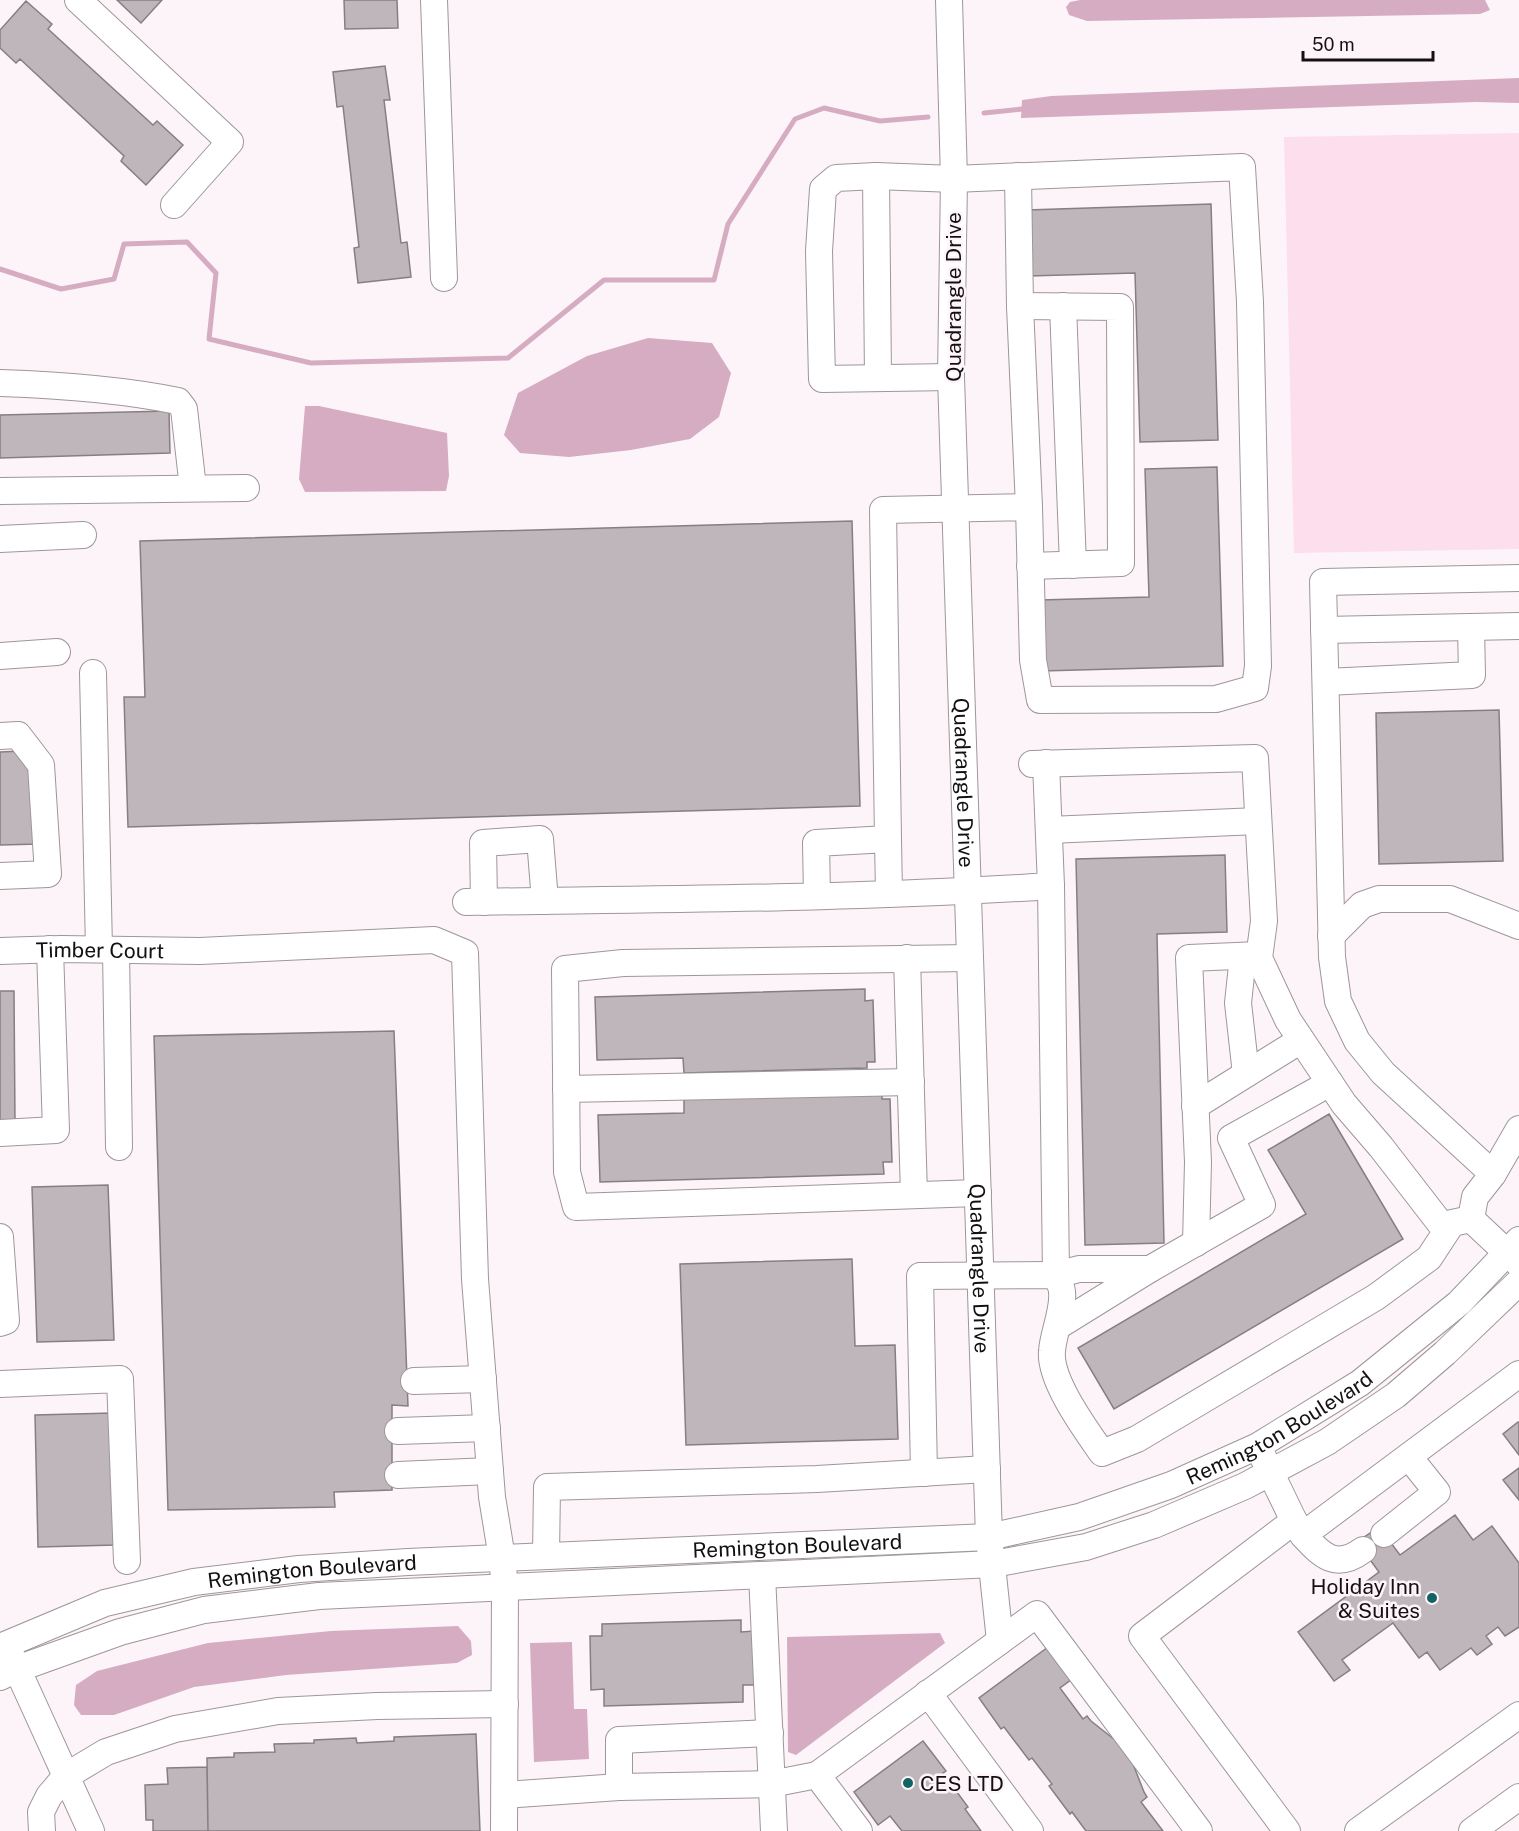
<svg xmlns="http://www.w3.org/2000/svg" width="1519" height="1831" viewBox="0 0 1519 1831" font-family="'Public Sans',sans-serif">
	<rect width="100%" height="100%" fill="#fdf4f9"/>
	<!-- green -->
	<path fill="#fcdeed" d="M 1519,133 L 1519,549 L 1294,553 L 1284,137 Z"/>
	<!-- water -->
	<path fill="#d6acc2" d="M 1080,0 L 1485,0 L 1490,10 L 1480,14 L 1087,21 L 1069,15 L 1066,7 L 1070,2 Z
		M 1519,78 L 1519,103 L 1476,102 L 1021,118 L 1022,100 L 1051,96 Z
		M 648,338 L 712,343 L 731,373 L 719,417 L 690,439 L 631,450 L 569,457 L 520,453 L 504,435 L 518,393 L 587,356 Z
		M 305,406 L 319,406 L 447,433 L 449,476 L 446,491 L 305,492 L 299,479 Z
		M 458,1626 L 471,1641 L 472,1655 L 457,1663 L 286,1675 L 194,1687 L 114,1715 L 81,1715 L 74,1705 L 76,1685 L 97,1671 L 208,1643 L 331,1631 Z
		M 940,1633 L 945,1643 L 796,1755 L 788,1752 L 787,1637 Z
		M 572,1642 L 574,1709 L 587,1709 L 589,1759 L 534,1762 L 530,1643 Z"/>
	<g fill="none" stroke-linecap="round" stroke-linejoin="round">
		<!-- stream -->
		<path stroke="#d6acc2" stroke-width="5" d="M 984,113 L 1022,109
			M 0,269 L 61,289 L 114,279 L 124,244 L 187,242 L 216,273 L 209,339 L 311,363 L 508,358 L 604,280 L 714,280 L 728,224 L 795,119 L 824,108 L 880,121 L 928,117"/>
	</g>
	<!-- building -->
	<path fill="#bfb6bb" stroke="#867e82" stroke-width="1.5" d="M 117,0 L 162,0 L 141,23 Z
		M 344,0 L 397,0 L 398,28 L 345,29 Z
		M 26,1 L 52,24 L 48,29 L 153,125 L 157,121 L 183,145 L 146,185 L 121,161 L 124,156 L 20,59 L 16,63 L 0,48 L 0,30 Z
		M 385,66 L 390,100 L 384,100 L 401,243 L 407,242 L 411,277 L 358,283 L 354,248 L 359,247 L 343,106 L 337,107 L 333,72 Z
		M 1211,204 L 1218,440 L 1140,442 L 1135,273 L 1029,276 L 1027,210 Z
		M 169,411 L 170,453 L 0,458 L 0,415 Z
		M 1217,467 L 1223,666 L 1042,671 L 1040,600 L 1149,597 L 1145,469 Z
		M 852,521 L 860,806 L 128,827 L 124,697 L 145,697 L 140,541 Z
		M 1499,710 L 1503,861 L 1379,864 L 1376,713 Z
		M 23,751 L 35,775 L 38,844 L 0,845 L 0,752 Z
		M 1225,855 L 1227,932 L 1157,934 L 1164,1243 L 1085,1245 L 1076,859 Z
		M 865,989 L 865,1001 L 873,1000 L 875,1062 L 867,1062 L 867,1068 L 684,1073 L 683,1058 L 597,1060 L 595,997 Z
		M 0,991 L 14,991 L 15,1123 L 0,1123 Z
		M 394,1031 L 408,1406 L 392,1405 L 392,1490 L 334,1492 L 335,1507 L 168,1510 L 154,1036 Z
		M 882,1093 L 882,1099 L 890,1099 L 892,1162 L 883,1162 L 884,1174 L 600,1182 L 598,1115 L 684,1113 L 684,1099 Z
		M 1329,1114 L 1403,1239 L 1114,1409 L 1078,1348 L 1306,1214 L 1268,1150 Z
		M 108,1185 L 114,1340 L 37,1342 L 32,1187 Z
		M 852,1259 L 855,1346 L 895,1345 L 898,1439 L 686,1445 L 680,1264 Z
		M 113,1413 L 116,1545 L 38,1547 L 35,1415 Z
		M 1518,1422 L 1519,1423 L 1519,1455 L 1503,1434 Z
		M 1519,1468 L 1519,1500 L 1503,1480 Z
		M 1455,1515 L 1473,1540 L 1492,1526 L 1519,1563 L 1519,1627 L 1505,1636 L 1498,1627 L 1486,1636 L 1492,1644 L 1477,1655 L 1471,1648 L 1440,1670 L 1427,1652 L 1419,1658 L 1393,1623 L 1342,1660 L 1350,1670 L 1334,1681 L 1298,1632 L 1379,1572 L 1357,1542 L 1379,1527 L 1400,1555 Z
		M 741,1620 L 741,1632 L 754,1631 L 756,1685 L 743,1685 L 743,1702 L 604,1706 L 604,1689 L 591,1690 L 590,1636 L 602,1636 L 602,1624 Z
		M 1048,1647 L 1072,1679 L 1060,1688 L 1083,1719 L 1087,1716 L 1091,1721 L 1115,1740 L 1133,1764 L 1144,1792 L 1147,1797 L 1141,1802 L 1163,1831 L 1086,1831 L 1072,1812 L 1070,1814 L 1049,1786 L 1052,1784 L 1032,1758 L 1029,1760 L 1004,1727 L 1001,1729 L 979,1698 Z
		M 476,1734 L 480,1831 L 208,1831 L 207,1758 L 234,1757 L 234,1753 L 275,1752 L 274,1744 L 314,1743 L 314,1740 L 356,1738 L 357,1743 L 394,1741 L 394,1737 Z
		M 923,1741 L 946,1771 L 943,1773 L 968,1807 L 965,1809 L 981,1831 L 902,1831 L 890,1816 L 878,1825 L 854,1792 Z
		M 207,1767 L 208,1831 L 153,1831 L 153,1820 L 146,1820 L 145,1785 L 168,1784 L 167,1768 Z"/>
	<g fill="none" stroke-linecap="round" stroke-linejoin="round">
		<defs>
			<g id="minor">
				<path d="M 78,0 L 230,142 L 174,205"/>
				<path d="M 434,0 L 444,278"/>
				<path id="s1" d="M 949,0 L 954,179 L 951,377 L 989,1537 L 1000,1641"/>
				<path d="M 876,176 L 878,378"/>
				<path d="M 1018,176 L 1020,306 L 1029,507"/>
				<path d="M 1020,306 L 1120,307 L 1121,563 L 1030,566"/>
				<path d="M 1063,306 L 1073,565"/>
				<path d="M 0,383 C 60,385 119,389 178,401 L 184,409 L 193,488"/>
				<path d="M 0,491 L 246,488"/>
				<path d="M 0,539 L 83,535"/>
				<path d="M 1324,630 L 1519,626"/>
				<path d="M 0,656 L 57,652"/>
				<path d="M 93,673 L 99,949"/>
				<path d="M 1326,682 L 1472,675 L 1471,627"/>
				<path d="M 0,736 L 18,735 L 41,765 L 48,874 L 0,876"/>
				<path d="M 1032,764 L 1255,758 L 1264,921 L 1259,958 L 1288,1020 L 1344,1104 L 1381,1147 L 1446,1231"/>
				<path d="M 1049,830 L 1258,821"/>
				<path d="M 888,839 L 883,510 L 1029,507 L 1033,660 L 1040,700 L 1216,699 L 1255,688 L 1258,666 L 1250,302 L 1242,167 L 954,179 L 876,176 L 836,178 L 823,189 L 819,251 L 822,379 L 951,377"/>
				<path d="M 1051,886 L 1056,1275 L 1079,1269 L 1150,1269 L 1262,1205 L 1231,1138 L 1330,1083"/>
				<path d="M 817,896 L 816,843 L 888,839 L 889,894"/>
				<path d="M 466,902 C 661,899 856,899 1051,886 L 1046,763"/>
				<path d="M 484,902 L 483,843 L 540,839 L 545,901"/>
				<path d="M 1331,936 L 1362,905 L 1379,899 L 1450,899 L 1519,926"/>
				<path d="M 116,950 L 119,1147"/>
				<path id="s2" d="M 0,951 L 61,949 L 200,951 L 434,940 L 465,953 L 475,1279 L 492,1497 L 502,1558 L 505,1587 L 504,1831"/>
				<path d="M 1243,956 L 1238,1003 L 1246,1074"/>
				<path d="M 907,958 L 914,1195"/>
				<path d="M 970,958 L 623,963 L 565,969 L 567,1172 L 576,1207 L 978,1193"/>
				<path d="M 566,1089 L 911,1082"/>
				<path d="M 1195,1106 L 1301,1040"/>
				<path d="M 0,1133 L 56,1130 L 50,949"/>
				<path d="M 1493,1174 L 1383,1073 L 1357,1041 L 1338,1001 L 1332,957 L 1323,582 L 1519,578"/>
				<path d="M 0,1237 L 6,1321 L 0,1323"/>
				<path d="M 1196,1243 L 1198,1162 L 1189,958 L 1259,955"/>
				<path d="M 1519,1264 L 1471,1219 L 1475,1197 L 1493,1174 L 1519,1129"/>
				<path d="M 1058,1326 L 1150,1269"/>
				<path d="M 414,1381 L 483,1379"/>
				<path d="M 0,1384 L 120,1379 L 127,1561"/>
				<path d="M 398,1431 L 487,1428"/>
				<path d="M 1263,1457 L 1294,1521 L 1142,1636 L 1287,1831"/>
				<path d="M 924,1473 L 920,1276 L 1056,1275 C 1058,1280 1062,1287 1062,1292 C 1064,1310 1053,1334 1052,1351 C 1049,1380 1086,1430 1102,1453 L 1137,1439 L 1376,1297 L 1429,1258 L 1452,1223 L 1471,1219"/>
				<path d="M 398,1475 L 490,1471"/>
				<path d="M 1294,1521 L 1303,1535 L 1519,1374"/>
				<path d="M 1384,1534 L 1437,1492 L 1409,1457"/>
				<path d="M 1303,1535 C 1322,1556 1336,1570 1363,1550"/>
				<path d="M 546,1556 L 547,1487 L 817,1479 L 987,1469"/>
				<path d="M 762,1575 L 774,1831"/>
				<path id="s3" d="M 0,1647 L 105,1603 L 194,1582 L 299,1569 L 408,1562 L 989,1537 L 1079,1517 L 1171,1485 L 1258,1446 L 1360,1383 L 1459,1303 L 1519,1240"/>
				<path d="M 10,1653 L 91,1831"/>
				<path d="M 0,1677 L 17,1669 L 120,1632 L 204,1610 L 319,1596 L 993,1564 L 1086,1547 L 1154,1525 L 1245,1486 L 1327,1442 L 1396,1395 L 1445,1353 L 1519,1282"/>
				<path d="M 928,1693 L 1030,1831"/>
				<path d="M 619,1787 L 619,1740 L 770,1733"/>
				<path d="M 505,1795 L 619,1787 L 771,1784 L 817,1775"/>
				<path d="M 42,1831 L 41,1812 L 49,1796 L 66,1776 L 106,1752 L 175,1729 L 278,1711 L 377,1706 L 505,1704"/>
				<path d="M 859,1831 L 817,1775 L 1037,1614 L 1199,1831"/>
				<path d="M 1358,1831 L 1519,1715"/>
				<path d="M 1472,1831 L 1519,1797"/>
			</g>
		</defs>
		<!-- minor casing -->
		<use href="#minor" stroke="#9e969a" stroke-width="28"/>
		<!-- minor -->
		<use href="#minor" stroke="#fff" stroke-width="26"/>
	</g>
	<!-- markers -->
	<g fill="#126364" stroke="#fdf4f9" stroke-width="2">
		<circle cx="1432" cy="1598" r="6"/>
		<circle cx="908" cy="1783" r="6"/>
	</g>
	<g text-anchor="middle" dominant-baseline="central" stroke-width="5" stroke-linejoin="round" paint-order="stroke">
		<!-- street labels -->
		<g font-size="21" fill="#131011" stroke="#fdf4f9">
			<text transform="translate(953 297) rotate(-90)">Quadrangle Drive</text>
			<text stroke="none"><textPath href="#s1" startOffset="783">Quadrangle Drive</textPath></text>
			<text stroke="none"><textPath href="#s2" startOffset="100">Timber Court</textPath></text>
			<text stroke="none"><textPath href="#s1" startOffset="1269">Quadrangle Drive</textPath></text>
			<text stroke="none"><textPath href="#s3" startOffset="1314">Remington Boulevard</textPath></text>
			<text stroke="none"><textPath href="#s3" startOffset="810">Remington Boulevard</textPath></text>
			<text stroke="none"><textPath href="#s3" startOffset="324">Remington Boulevard</textPath></text>
		</g>
		<!-- poi labels -->
		<g font-size="21" fill="#131011" stroke="#fdf4f9" text-anchor="end">
			<text x="1420" y="1586">Holiday Inn<tspan x="1420" dy="24">&amp; Suites</tspan></text>
			<text x="920" y="1783" text-anchor="start">CES LTD</text>
		</g>
	</g>
	<!-- scale -->
	<path d="M1303 51v9h130v-9" fill="none" stroke="#131011" stroke-width="3"/>
	<text x="1312" y="51" font-size="18" fill="#131011" stroke="#fdf4f9" stroke-width="4.5" paint-order="stroke">50 m</text>
</svg>
